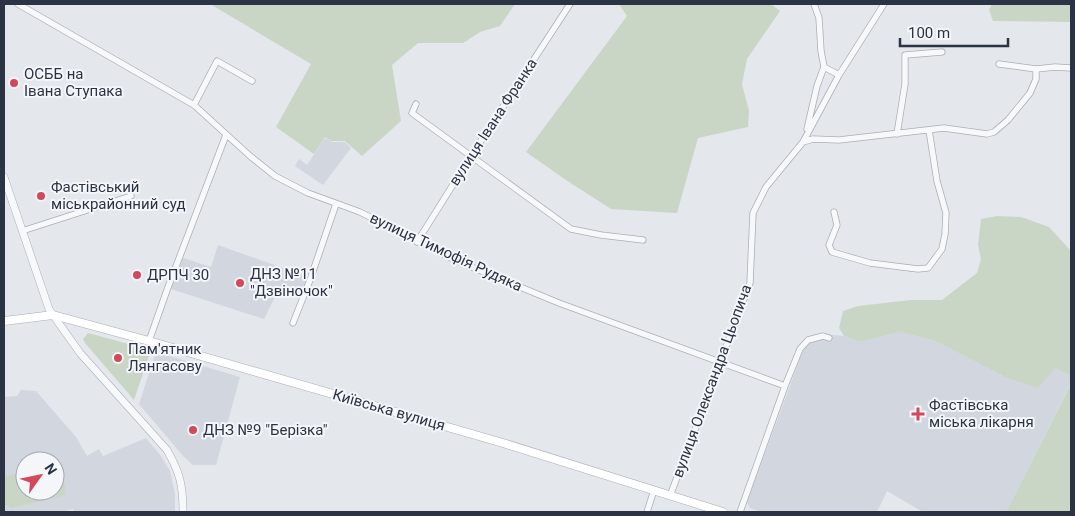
<svg xmlns="http://www.w3.org/2000/svg" width="1075" height="516" viewBox="0 0 1075 516" font-family="Roboto,sans-serif">
	<rect width="100%" height="100%" fill="#e4e7ec"/>
	<!-- built -->
	<path fill="#d2d6de" fill-rule="evenodd" d="M 325,138 L 332,142 L 345,142 L 351,148 L 323,185 L 295,166 L 299,159 L 307,165 Z
		M 218,245 L 308,277 L 300,296 L 279,289 L 264,319 L 171,289 L 183,258 L 211,267 Z
		M 899,332 L 933,340 L 1005,377 L 1055,368 L 1071,376 L 1071,383 L 1006,512 L 923,512 L 887,491 L 877,512 L 762,512 L 750,508 L 747,502 L 808,337 L 824,334 L 844,336 L 860,342 Z
		M 156,352 L 240,377 L 216,465 L 193,465 L 183,456 L 139,404 Z
		M 21,390 L 36,391 L 76,437 L 87,456 L 99,449 L 103,456 L 146,438 L 161,456 L 170,471 L 175,494 L 175,512 L 75,512 L 73,509 L 60,512 L 4,512 L 4,397 L 17,396 ZM 25,461 L 55,461 L 55,491 L 25,491 Z"/>
	<!-- green -->
	<path fill="#c9d6c5" d="M 210,4 L 515,4 L 500,26 L 480,32 L 463,43 L 418,43 L 392,65 L 401,121 L 362,156 L 345,141 L 331,141 L 325,137 L 314,154 L 276,127 L 311,64 Z
		M 619,4 L 771,4 L 780,11 L 747,59 L 742,84 L 749,111 L 748,127 L 698,138 L 677,213 L 611,209 L 566,180 L 526,152 L 627,16 Z
		M 992,4 L 1071,4 L 1071,22 L 993,21 L 989,10 Z
		M 997,216 L 1021,217 L 1049,227 L 1071,251 L 1071,376 L 1055,368 L 1038,388 L 1005,377 L 933,340 L 899,332 L 860,342 L 844,336 L 839,328 L 843,311 L 858,306 L 911,300 L 942,300 L 977,273 L 981,259 L 978,245 L 981,219 Z
		M 88,333 L 151,350 L 134,400 L 85,343 L 83,339 Z
		M 1071,384 L 1071,512 L 1006,512 Z
		M 55,465 L 58,466 C 62,474 66,485 65,494 L 62,496 L 11,508 L 5,505 L 4,477 L 25,472 L 25,491 L 55,491 Z"/>
	<g fill="none" stroke-linecap="round" stroke-linejoin="round">
		<defs>
			<path id="minor" d="M 18,4 L 194,105 L 250,156 L 275,176 L 308,193 L 360,212 L 457,261 L 559,303 L 785,386
				M 999,64 L 1036,69 L 1055,67 L 1071,68
				M 824,67 L 839,75
				M 416,104 L 412,113 L 571,229 L 601,235 L 643,240
				M 194,105 L 217,61 L 252,81
				M 807,129 L 817,86 L 824,67 L 821,51 L 819,18 L 814,4
				M 897,134 L 905,84 L 905,55 L 942,52
				M 804,140 L 803,142 L 813,139 L 839,140 L 944,128 L 987,134 L 994,132 L 1008,120 L 1030,93 L 1036,79 L 1036,69
				M 834,212 L 837,225 L 829,245 L 832,252 L 870,263 L 918,269 L 928,268 L 942,249 L 945,234 L 946,213 L 937,181 L 929,130
				M 22,231 L 131,196
				M 417,242 L 471,156 L 570,4
				M 293,323 L 310,280 L 336,204
				M 149,341 L 167,290 L 226,135
				M 670,496 L 750,283 L 753,213 L 766,187 L 803,142 L 839,75 L 884,4
				M 647,512 L 654,490
				M 740,512 L 785,386 L 800,349 L 808,340 L 823,336 L 829,338"/>
			<path id="tertiary" d="M 4,177 L 49,309 L 53,315 L 80,353 L 167,450 C 180,473 183,485 183,512"/>
			<path id="secondary" d="M 4,321 L 53,315 L 149,341 L 503,443 L 723,512"/>
		</defs>
		<!-- minor casing -->
		<use href="#minor" stroke="#a9aeb7" stroke-width="7"/>
		<!-- tertiary casing -->
		<use href="#tertiary" stroke="#a9aeb7" stroke-width="8"/>
		<!-- secondary casing -->
		<use href="#secondary" stroke="#a9aeb7" stroke-width="9"/>
		<!-- minor -->
		<use href="#minor" stroke="#f7f8fa" stroke-width="5.5"/>
		<!-- tertiary -->
		<use href="#tertiary" stroke="#f7f8fa" stroke-width="7"/>
		<!-- secondary -->
		<use href="#secondary" stroke="#fff" stroke-width="8"/>
	</g>
	<!-- markers -->
	<g fill="#d1495b" stroke="#f4f6f9" stroke-width="2">
		<circle cx="14" cy="83" r="5"/>
		<circle cx="41" cy="196" r="5"/>
		<circle cx="137" cy="275" r="5"/>
		<circle cx="240" cy="283" r="5"/>
		<circle cx="118" cy="358" r="5"/>
		<path d="M915.5 406.5h5v5h5v5h-5v5h-5v-5h-5v-5h5z"/>
		<circle cx="193" cy="430" r="5"/>
	</g>
	<g text-anchor="middle" dominant-baseline="central" stroke-width="4" stroke-linejoin="round" paint-order="stroke">
		<!-- poi labels -->
		<g font-size="15" fill="#2b3445" stroke="#f4f6f9" text-anchor="start">
			<text x="24" y="74">ОСББ на<tspan x="24" dy="17">Івана Ступака</tspan></text>
			<text x="51" y="187">Фастівський<tspan x="51" dy="17">міськрайонний суд</tspan></text>
			<text x="250" y="274">ДНЗ №11<tspan x="250" dy="17">"Дзвіночок"</tspan></text>
			<text x="147" y="275">ДРПЧ 30</text>
			<text x="128" y="349">Пам'ятник<tspan x="128" dy="17">Лянгасову</tspan></text>
			<text x="929" y="405">Фастівська<tspan x="929" dy="17">міська лікарня</tspan></text>
			<text x="203" y="430">ДНЗ №9 "Берізка"</text>
		</g>
		<!-- street labels -->
		<g font-size="15" fill="#2b3445" stroke="#f4f6f9">
			<text transform="translate(493 122) rotate(-57)">вулиця Івана Франка</text>
			<text transform="translate(446 252) rotate(25)">вулиця Тимофія Рудяка</text>
			<text transform="translate(712 381) rotate(-70)">вулиця Олександра Цьопича</text>
			<text transform="translate(389 410) rotate(16)">Київська вулиця</text>
		</g>
	</g>
	<!-- border -->
	<rect width="1075" height="516" fill="none" stroke="#2b3445" stroke-width="10"/>
	<!-- north arrow -->
	<g transform="translate(40 476) rotate(57)"><circle r="24" fill="#f4f6f9" stroke="#a4a8b1"/>
	<path d="M0-4L9 19L0 12L-9 19Z" fill="#d1495b"/>
	<text y="-8" font-size="14" font-weight="bold" text-anchor="middle" fill="#2b3445">N</text>
	</g>
	<!-- scale -->
	<path d="M900 38v8h108v-8" fill="none" stroke="#2b3445" stroke-width="2.5"/>
	<text x="908" y="38" font-size="15" fill="#2b3445" stroke="#f4f6f9" stroke-width="4" paint-order="stroke">100 m</text>
</svg>
